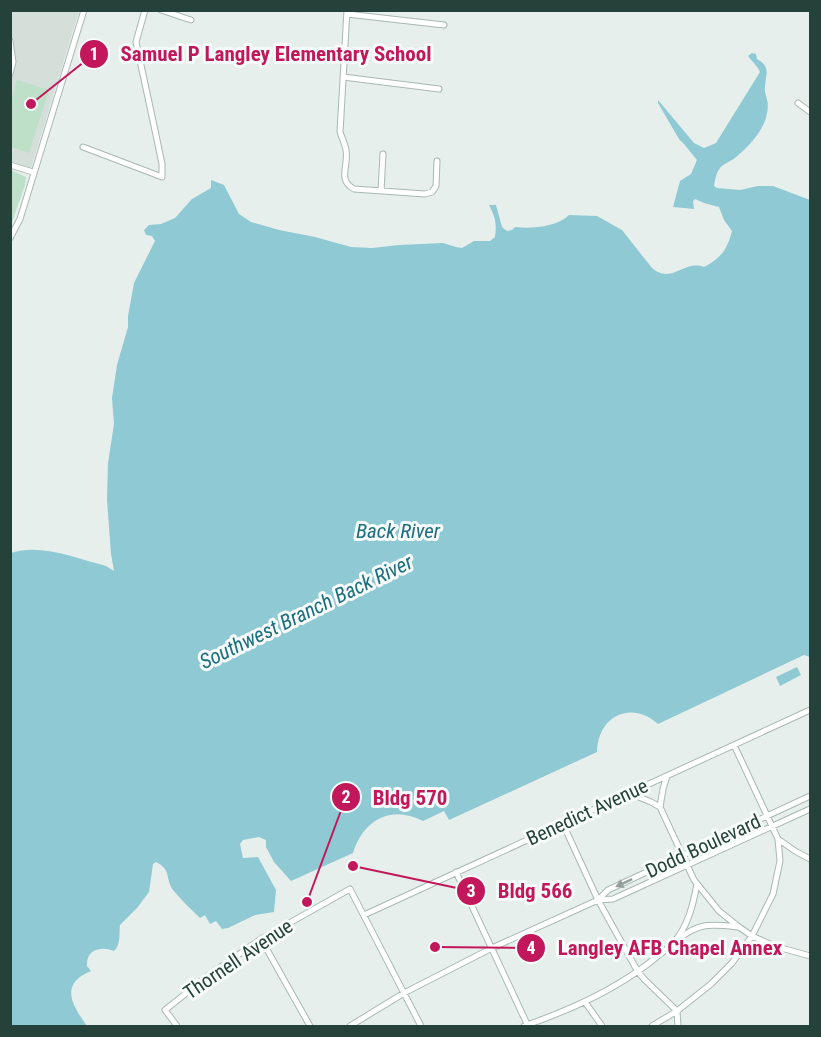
<svg xmlns="http://www.w3.org/2000/svg" width="821" height="1037" viewBox="0 0 821 1037" font-family="'Roboto Condensed',sans-serif">
	<rect width="100%" height="100%" fill="#e6efeb"/>
	<!-- built -->
	<path fill="#d4dfda" d="M 11,11 L 79,11 L 31,168 L 11,161 Z"/>
	<!-- green -->
	<path fill="#bfe0c8" d="M 17,80 L 49,90 L 29,153 L 11,147 L 11,102 Z
		M 11,170 L 26,177 L 25,185 L 11,225 Z"/>
	<!-- water -->
	<path fill="#8ec9d4" d="M 752,53 L 756,54 L 757,59 C 771,67 766,73 765,86 C 764,92 766,94 767,100 C 769,105 767,113 766,118 C 761,134 747,148 735,158 C 730,162 724,163 720,168 C 716,173 715,180 714,186 L 717,188 L 740,190 L 758,186 L 773,186 L 810,200 L 810,657 L 804,655 L 658,724 C 631,700 598,716 597,752 L 449,820 L 444,811 L 423,821 C 391,804 363,820 353,853 L 291,881 L 274,862 L 266,847 L 266,840 L 259,837 L 243,840 L 240,844 L 243,858 L 258,857 L 276,890 L 274,912 L 255,915 L 228,928 L 222,929 L 216,921 L 210,924 L 205,915 L 200,918 C 191,909 181,900 173,890 C 165,879 172,870 156,862 L 153,864 L 149,892 L 137,908 L 120,925 C 119,933 121,945 114,951 C 101,946 86,949 87,966 L 91,971 C 59,984 72,1005 87,1026 L 11,1026 L 11,553 C 41,543 75,558 106,566 L 114,571 L 111,554 L 107,500 L 108,463 L 114,424 L 112,398 L 117,365 L 128,327 L 128,316 L 134,283 L 155,241 L 152,236 L 146,235 L 144,230 L 149,225 L 161,224 L 175,218 L 192,199 L 211,188 L 211,180 L 224,185 L 239,214 L 251,222 L 279,230 L 315,237 L 351,247 L 372,248 L 399,245 L 443,243 L 456,247 L 462,248 L 474,241 L 490,241 L 495,237 C 497,224 495,216 489,205 L 496,205 L 502,227 L 507,231 L 512,230 L 515,227 C 531,229 557,227 569,215 L 597,216 L 622,230 L 652,268 C 672,285 684,259 704,267 C 721,258 727,250 732,231 L 724,220 L 719,207 L 704,203 L 695,199 L 693,201 L 694,209 L 673,207 L 680,181 L 691,174 L 697,160 L 684,144 L 679,139 L 658,103 L 658,100 L 694,143 L 704,148 L 716,143 L 760,72 L 758,68 L 748,56 Z
		M 797,667 L 801,675 L 780,686 L 776,677 Z"/>
	<g fill="none" stroke-linecap="round" stroke-linejoin="round">
		<defs>
			<path id="minor" d="M 161,10 L 191,20
				M 347,10 L 340,132 C 342,138 345,144 346,150 C 349,166 337,180 354,189 L 425,194 L 432,192 L 436,186 L 437,161
				M 347,14 L 444,25
				M 10,41 L 13,62 L 10,74
				M 343,77 L 439,89
				M 798,103 L 810,112
				M 83,147 L 162,177 L 162,164 L 156,135 L 136,42 L 145,10
				M 10,165 L 33,172
				M 381,191 L 383,154
				M 10,238 L 20,219 L 84,10
				M 667,776 L 663,789 L 660,807 L 694,880 L 719,911 L 739,927 L 752,936 L 774,946 L 810,956
				M 629,793 L 651,802 L 660,807
				M 563,824 L 598,900 L 638,972 L 645,980 L 677,1011 L 678,1026
				M 778,839 L 795,851 L 810,859
				M 456,872 L 528,1026
				M 598,900 L 608,890 L 810,796
				M 364,915 L 810,710
				M 261,939 L 310,1026
				M 677,940 C 700,922 711,924 739,927
				M 585,1002 L 602,1026
				M 177,1026 L 165,1010 L 209,975 L 261,939 L 350,889 L 421,1026
				M 350,1026 L 404,993 L 492,948 L 598,900 L 613,899 L 810,809
				M 524,1026 C 571,1010 620,988 659,955 C 663,952 669,948 673,943 C 688,927 693,905 697,884
				M 652,1026 L 677,1011 L 711,984 L 732,963 L 752,936 L 773,894 L 780,861 L 778,839 L 734,745"/>
		</defs>
		<!-- minor casing -->
		<use href="#minor" stroke="#a8b8b2" stroke-width="7"/>
		<!-- minor -->
		<use href="#minor" stroke="#fff" stroke-width="5"/>
	</g>
	<!-- one-way arrows -->
	<defs><path id="oneway-solid" d="M-6-.8H1V-3.2L6.5 0L1 3.2V.8H-6Z" transform="scale(1.5)"/></defs>
	<use fill="#92a09c" href="#oneway-solid" transform="translate(624 883) rotate(155)"/>
	<g text-anchor="middle" dominant-baseline="central" stroke-width="6" stroke-linejoin="round" paint-order="stroke">
		<!-- street labels -->
		<g font-size="20" fill="#24423a" stroke="#f7fbf9">
			<text transform="translate(587 812) rotate(-25)">Benedict Avenue</text>
			<text transform="translate(703 846) rotate(-25)">Dodd Boulevard</text>
			<text transform="translate(238 959) rotate(-34)">Thornell Avenue</text>
		</g>
		<!-- water labels -->
		<g font-size="21" font-style="italic" fill="#1c6f80" stroke="#f7fbf9">
			<text x="398" y="531">Back River</text>
			<text transform="translate(306 612) rotate(-26)">Southwest Branch Back River</text>
		</g>
	</g>
	<!-- callouts -->
	<path fill="none" stroke="#c2185b" stroke-width="2" d="M31 104L94 54M307 902L346 797M353 866L471 891M435 947L531 948"/>
	<g fill="#c2185b" stroke="#f7fbf9" stroke-width="2">
		<circle cx="31" cy="104" r="6"/>
		<circle cx="307" cy="902" r="6"/>
		<circle cx="353" cy="866" r="6"/>
		<circle cx="435" cy="947" r="6"/>
		<circle cx="94" cy="54" r="15"/>
		<circle cx="346" cy="797" r="15"/>
		<circle cx="471" cy="891" r="15"/>
		<circle cx="531" cy="948" r="15"/>
	</g>
	<g font-size="18" text-anchor="middle" font-weight="bold" fill="#fff">
		<text x="94" y="60">1</text>
		<text x="346" y="803">2</text>
		<text x="471" y="897">3</text>
		<text x="531" y="954">4</text>
	</g>
	<g font-size="21" text-anchor="middle" font-weight="bold" fill="#c2185b" stroke="#f7fbf9" stroke-width="6" stroke-linejoin="round" paint-order="stroke">
		<text x="276" y="61">Samuel P Langley Elementary School</text>
		<text x="410" y="805">Bldg 570</text>
		<text x="535" y="898">Bldg 566</text>
		<text x="670" y="955">Langley AFB Chapel Annex</text>
	</g>
	<!-- border -->
	<rect width="821" height="1037" fill="none" stroke="#24423a" stroke-width="24"/>
</svg>
